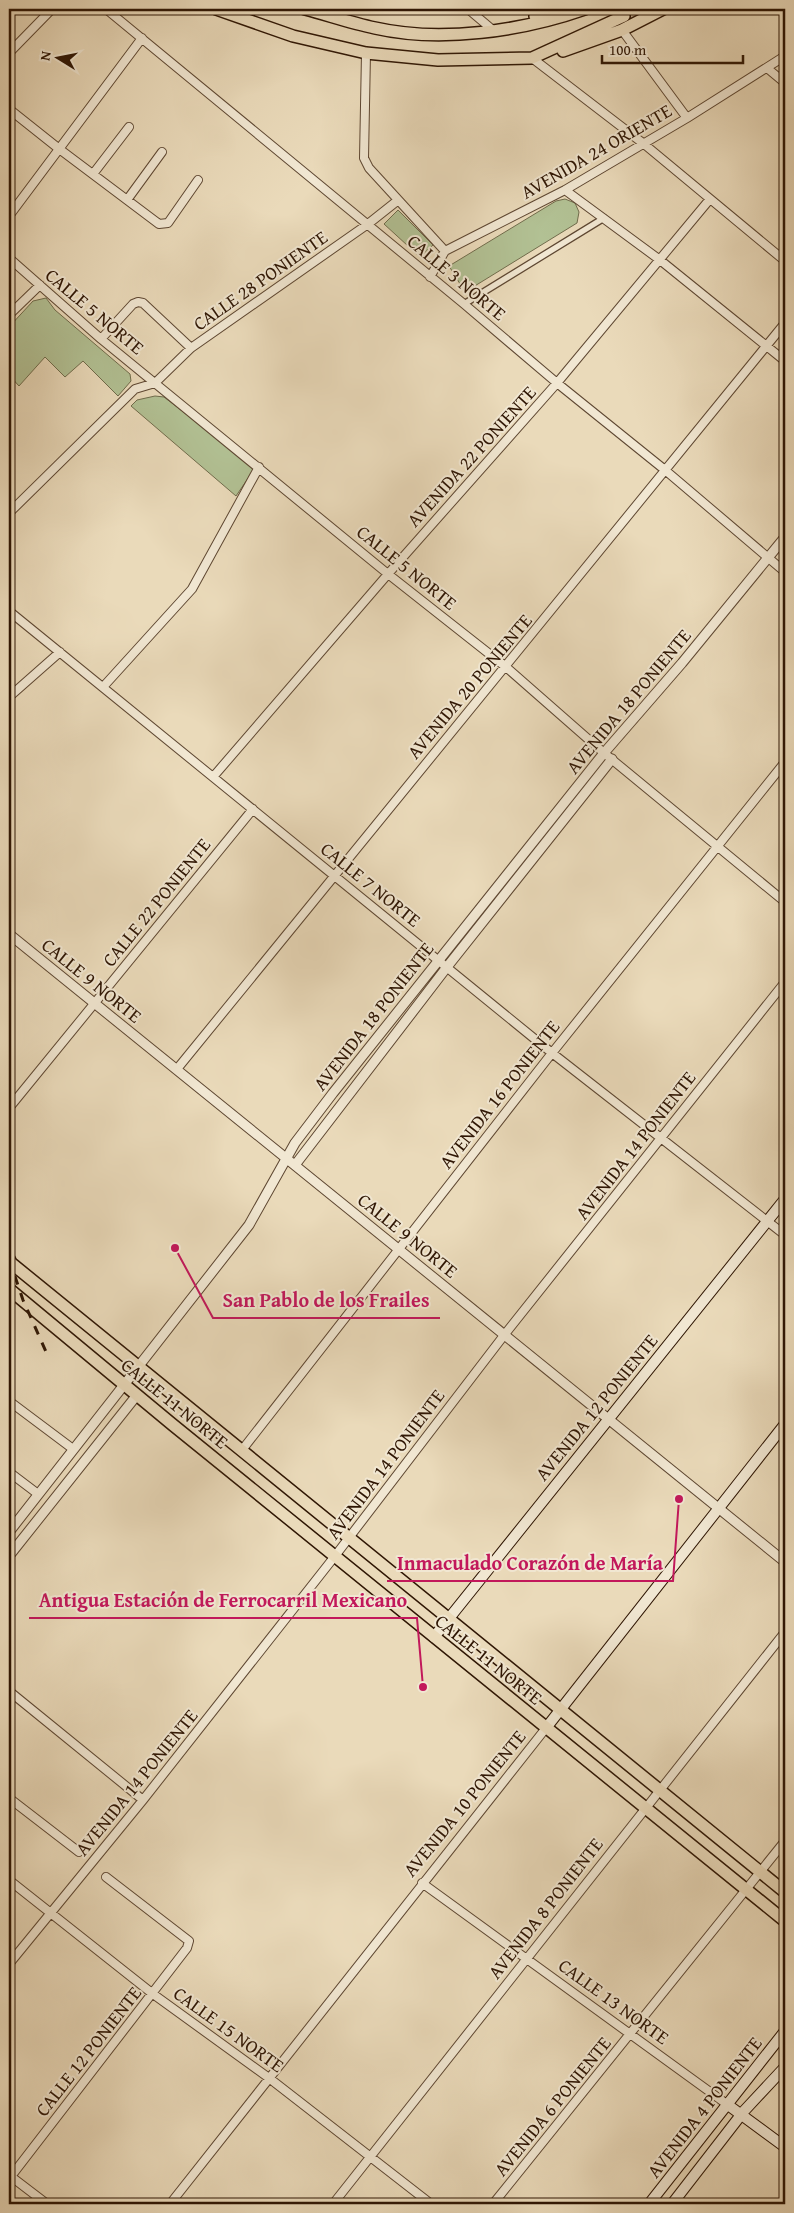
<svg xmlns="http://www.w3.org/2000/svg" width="794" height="2213" viewBox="0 0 794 2213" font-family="'Gentium Book Plus',serif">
	<rect width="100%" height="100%" fill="#eadaba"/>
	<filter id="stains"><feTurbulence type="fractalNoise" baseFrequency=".004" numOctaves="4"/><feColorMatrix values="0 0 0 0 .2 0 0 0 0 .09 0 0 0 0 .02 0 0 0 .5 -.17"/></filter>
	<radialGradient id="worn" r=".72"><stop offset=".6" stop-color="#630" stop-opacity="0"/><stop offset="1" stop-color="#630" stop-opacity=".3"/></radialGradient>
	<!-- green -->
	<path fill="#b2c194" stroke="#706c4c" d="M 565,199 L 575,203 L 579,212 L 577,223 L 465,292 L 449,266 L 556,201 Z
		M 398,210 L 433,245 L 420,257 L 384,224 Z
		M 46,298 L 55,310 L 130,374 L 131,381 L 118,396 L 83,361 L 65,377 L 45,357 L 19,386 L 9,375 L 9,327 L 33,301 Z
		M 155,396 L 164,397 L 251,464 L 253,471 L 236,496 L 131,406 L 137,400 Z"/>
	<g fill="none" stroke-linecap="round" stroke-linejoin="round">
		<!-- primary-tunnel -->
		<path stroke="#c5b396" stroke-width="11" stroke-dasharray="11 5.5" stroke-linecap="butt" d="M 624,16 L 637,9"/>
		<defs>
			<path id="pedestrian" d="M 464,304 L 604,218"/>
			<path id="minor" d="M 106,9 L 464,304 L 557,383 L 665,470 L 785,572
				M 468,9 L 494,31
				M 622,30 L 687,118
				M 9,53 L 52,9
				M 366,53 L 364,158 L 369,168 L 445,251
				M 532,58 L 644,144 L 785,261
				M 767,68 L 785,83
				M 9,109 L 58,148 L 159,224 L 168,223 L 198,180
				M 93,174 L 129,127
				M 565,190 L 660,260 L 785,361
				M 127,200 L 162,152
				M 9,216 L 142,38
				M 9,258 L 101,339 L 388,574 L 506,667 L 604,753 L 785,902
				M 430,277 L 445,251 L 565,190 L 687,118 L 785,56
				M 9,315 L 40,285
				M 101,339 L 133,304 L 138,302 L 143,303 L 191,348
				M 9,513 L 135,389 L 155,383 L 191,348 L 368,224 L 397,201
				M 9,611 L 552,1053 L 785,1235
				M 103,687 L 192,589 L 259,467
				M 9,697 L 60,652
				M 213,777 L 388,574 L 557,383 L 710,199
				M 177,1069 L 785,323
				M 9,1108 L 253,809
				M 9,1401 L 73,1449
				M 242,1450 L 552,1053 L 785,762
				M 9,1472 L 38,1494
				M 9,1691 L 143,1800
				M 9,1798 L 79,1852
				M 9,1880 L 153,1994 L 269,2078 L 431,2204
				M 422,1883 L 728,2105
				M 9,1964 L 143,1800 L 335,1556 L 505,1334 L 785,982
				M 9,2175 L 47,2204
				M 9,2179 L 187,1948 L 189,1941 L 106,1877
				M 170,2204 L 546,1728
				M 333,2204 L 785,1632
				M 493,2204 L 785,1841"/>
			<path id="tertiary" d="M 9,934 L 785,1562
				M 295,1165 L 447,967 L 612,759
				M 9,1532 L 249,1225 L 295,1143 L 333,1093 L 604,753 L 682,663 L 785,537
				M 9,1556 L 137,1395"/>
			<path id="secondary" d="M 434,1637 L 785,1199
				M 546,1728 L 785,1424
				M 728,2105 L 785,2147
				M 649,2204 L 785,2031
				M 672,2204 L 744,2111 L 785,2067"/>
			<path id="primary" d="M 216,9 L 293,36 L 366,53 L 438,60 L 532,58 L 624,16
				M 305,9 C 328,15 351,23 375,28 C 441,43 522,31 585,9
				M 535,16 L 554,9
				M 563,51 L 622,30 L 663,9
				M 9,1259 L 11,1263 L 785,1892
				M 9,1289 L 173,1425 L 785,1921"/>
		</defs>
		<!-- pedestrian casing -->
		<use href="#pedestrian" stroke="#5e4732" stroke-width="8"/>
		<!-- minor casing -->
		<use href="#minor" stroke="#5e4732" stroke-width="10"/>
		<!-- tertiary casing -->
		<use href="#tertiary" stroke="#5e4732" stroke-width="11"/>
		<!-- secondary casing -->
		<use href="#secondary" stroke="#2f1604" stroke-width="12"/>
		<!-- primary casing -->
		<use href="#primary" stroke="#2f1604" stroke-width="14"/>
		<!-- pedestrian -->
		<use href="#pedestrian" stroke="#f1e7d2" stroke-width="5.5"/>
		<!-- minor -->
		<use href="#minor" stroke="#f1e7d2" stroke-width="8"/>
		<!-- tertiary -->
		<use href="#tertiary" stroke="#f1e7d2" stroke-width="9"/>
		<!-- secondary -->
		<use href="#secondary" stroke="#f1e7d2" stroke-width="10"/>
		<!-- primary -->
		<use href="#primary" stroke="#eadaba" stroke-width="11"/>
		<!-- rail -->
		<path stroke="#2f1604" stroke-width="3" stroke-dasharray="9 9" stroke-linecap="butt" d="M 9,1259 L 23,1300 L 47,1354"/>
	</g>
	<g text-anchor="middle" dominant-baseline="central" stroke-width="4" stroke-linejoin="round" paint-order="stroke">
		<!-- street labels -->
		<g font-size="19" fill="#2f1604" stroke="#f1e7d2">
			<text transform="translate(596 151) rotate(-30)">AVENIDA 24 ORIENTE</text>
			<text transform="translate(457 277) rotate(40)">CALLE 3 NORTE</text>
			<text transform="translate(260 280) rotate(-35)">CALLE 28 PONIENTE</text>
			<text transform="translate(95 311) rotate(40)">CALLE 5 NORTE</text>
			<text transform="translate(471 456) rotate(-48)">AVENIDA 22 PONIENTE</text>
			<text transform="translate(407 567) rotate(39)">CALLE 5 NORTE</text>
			<text transform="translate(469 686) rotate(-50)">AVENIDA 20 PONIENTE</text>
			<text transform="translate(628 701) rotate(-50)">AVENIDA 18 PONIENTE</text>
			<text transform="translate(371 884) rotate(39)">CALLE 7 NORTE</text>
			<text transform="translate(156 902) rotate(-51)">CALLE 22 PONIENTE</text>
			<text transform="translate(92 980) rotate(39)">CALLE 9 NORTE</text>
			<text transform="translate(373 1016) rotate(-52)">AVENIDA 18 PONIENTE</text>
			<text transform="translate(499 1094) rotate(-52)">AVENIDA 16 PONIENTE</text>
			<text transform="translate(635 1145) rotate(-52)">AVENIDA 14 PONIENTE</text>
			<text transform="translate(408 1235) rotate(39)">CALLE 9 NORTE</text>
			<text transform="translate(175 1403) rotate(39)">CALLE 11 NORTE</text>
			<text transform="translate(596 1407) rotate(-51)">AVENIDA 12 PONIENTE</text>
			<text transform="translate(385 1464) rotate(-53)">AVENIDA 14 PONIENTE</text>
			<text transform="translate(489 1659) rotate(39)">CALLE 11 NORTE</text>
			<text transform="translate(136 1782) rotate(-51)">AVENIDA 14 PONIENTE</text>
			<text transform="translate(464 1803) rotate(-51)">AVENIDA 10 PONIENTE</text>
			<text transform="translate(545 1908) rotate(-52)">AVENIDA 8 PONIENTE</text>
			<text transform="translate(614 2001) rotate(36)">CALLE 13 NORTE</text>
			<text transform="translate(229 2029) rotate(36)">CALLE 15 NORTE</text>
			<text transform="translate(88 2051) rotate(-52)">CALLE 12 PONIENTE</text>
			<text transform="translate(552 2106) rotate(-51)">AVENIDA 6 PONIENTE</text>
			<text transform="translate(704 2107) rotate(-52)">AVENIDA 4 PONIENTE</text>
		</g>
	</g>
	<!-- callouts -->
	<path fill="none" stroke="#c2185b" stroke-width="2" d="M175 1248L213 1318H440M679 1499L673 1581H387M423 1687L417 1618H29"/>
	<g fill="#c2185b" stroke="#f1e7d2" stroke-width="2">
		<circle cx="175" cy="1248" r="5"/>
		<circle cx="679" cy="1499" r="5"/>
		<circle cx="423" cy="1687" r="5"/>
	</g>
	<g font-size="20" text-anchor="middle" font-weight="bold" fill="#c2185b" stroke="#f1e7d2" stroke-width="4" stroke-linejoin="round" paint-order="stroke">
		<text x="326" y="1307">San Pablo de los Frailes</text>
		<text x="530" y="1570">Inmaculado Corazón de María</text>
		<text x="223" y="1607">Antigua Estación de Ferrocarril Mexicano</text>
	</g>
	<!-- margin -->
	<rect width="794" height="2213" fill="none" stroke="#eadaba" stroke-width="30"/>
	<rect x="10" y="10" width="774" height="2193" fill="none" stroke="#2f1604" stroke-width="2.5"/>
	<rect x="15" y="15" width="764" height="2183" fill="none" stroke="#2f1604"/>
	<!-- north arrow -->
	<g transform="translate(58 58) rotate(280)" stroke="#f1e7d2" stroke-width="4" paint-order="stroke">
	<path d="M0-4L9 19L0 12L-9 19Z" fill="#2f1604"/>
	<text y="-8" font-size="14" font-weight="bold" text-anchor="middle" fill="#2f1604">N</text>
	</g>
	<!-- scale -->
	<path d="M602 55v8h141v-8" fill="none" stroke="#2f1604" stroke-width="2.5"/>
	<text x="609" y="55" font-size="15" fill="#2f1604" stroke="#f1e7d2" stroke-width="4" paint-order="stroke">100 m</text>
	<rect width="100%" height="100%" filter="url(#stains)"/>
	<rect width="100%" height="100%" fill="url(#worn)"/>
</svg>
